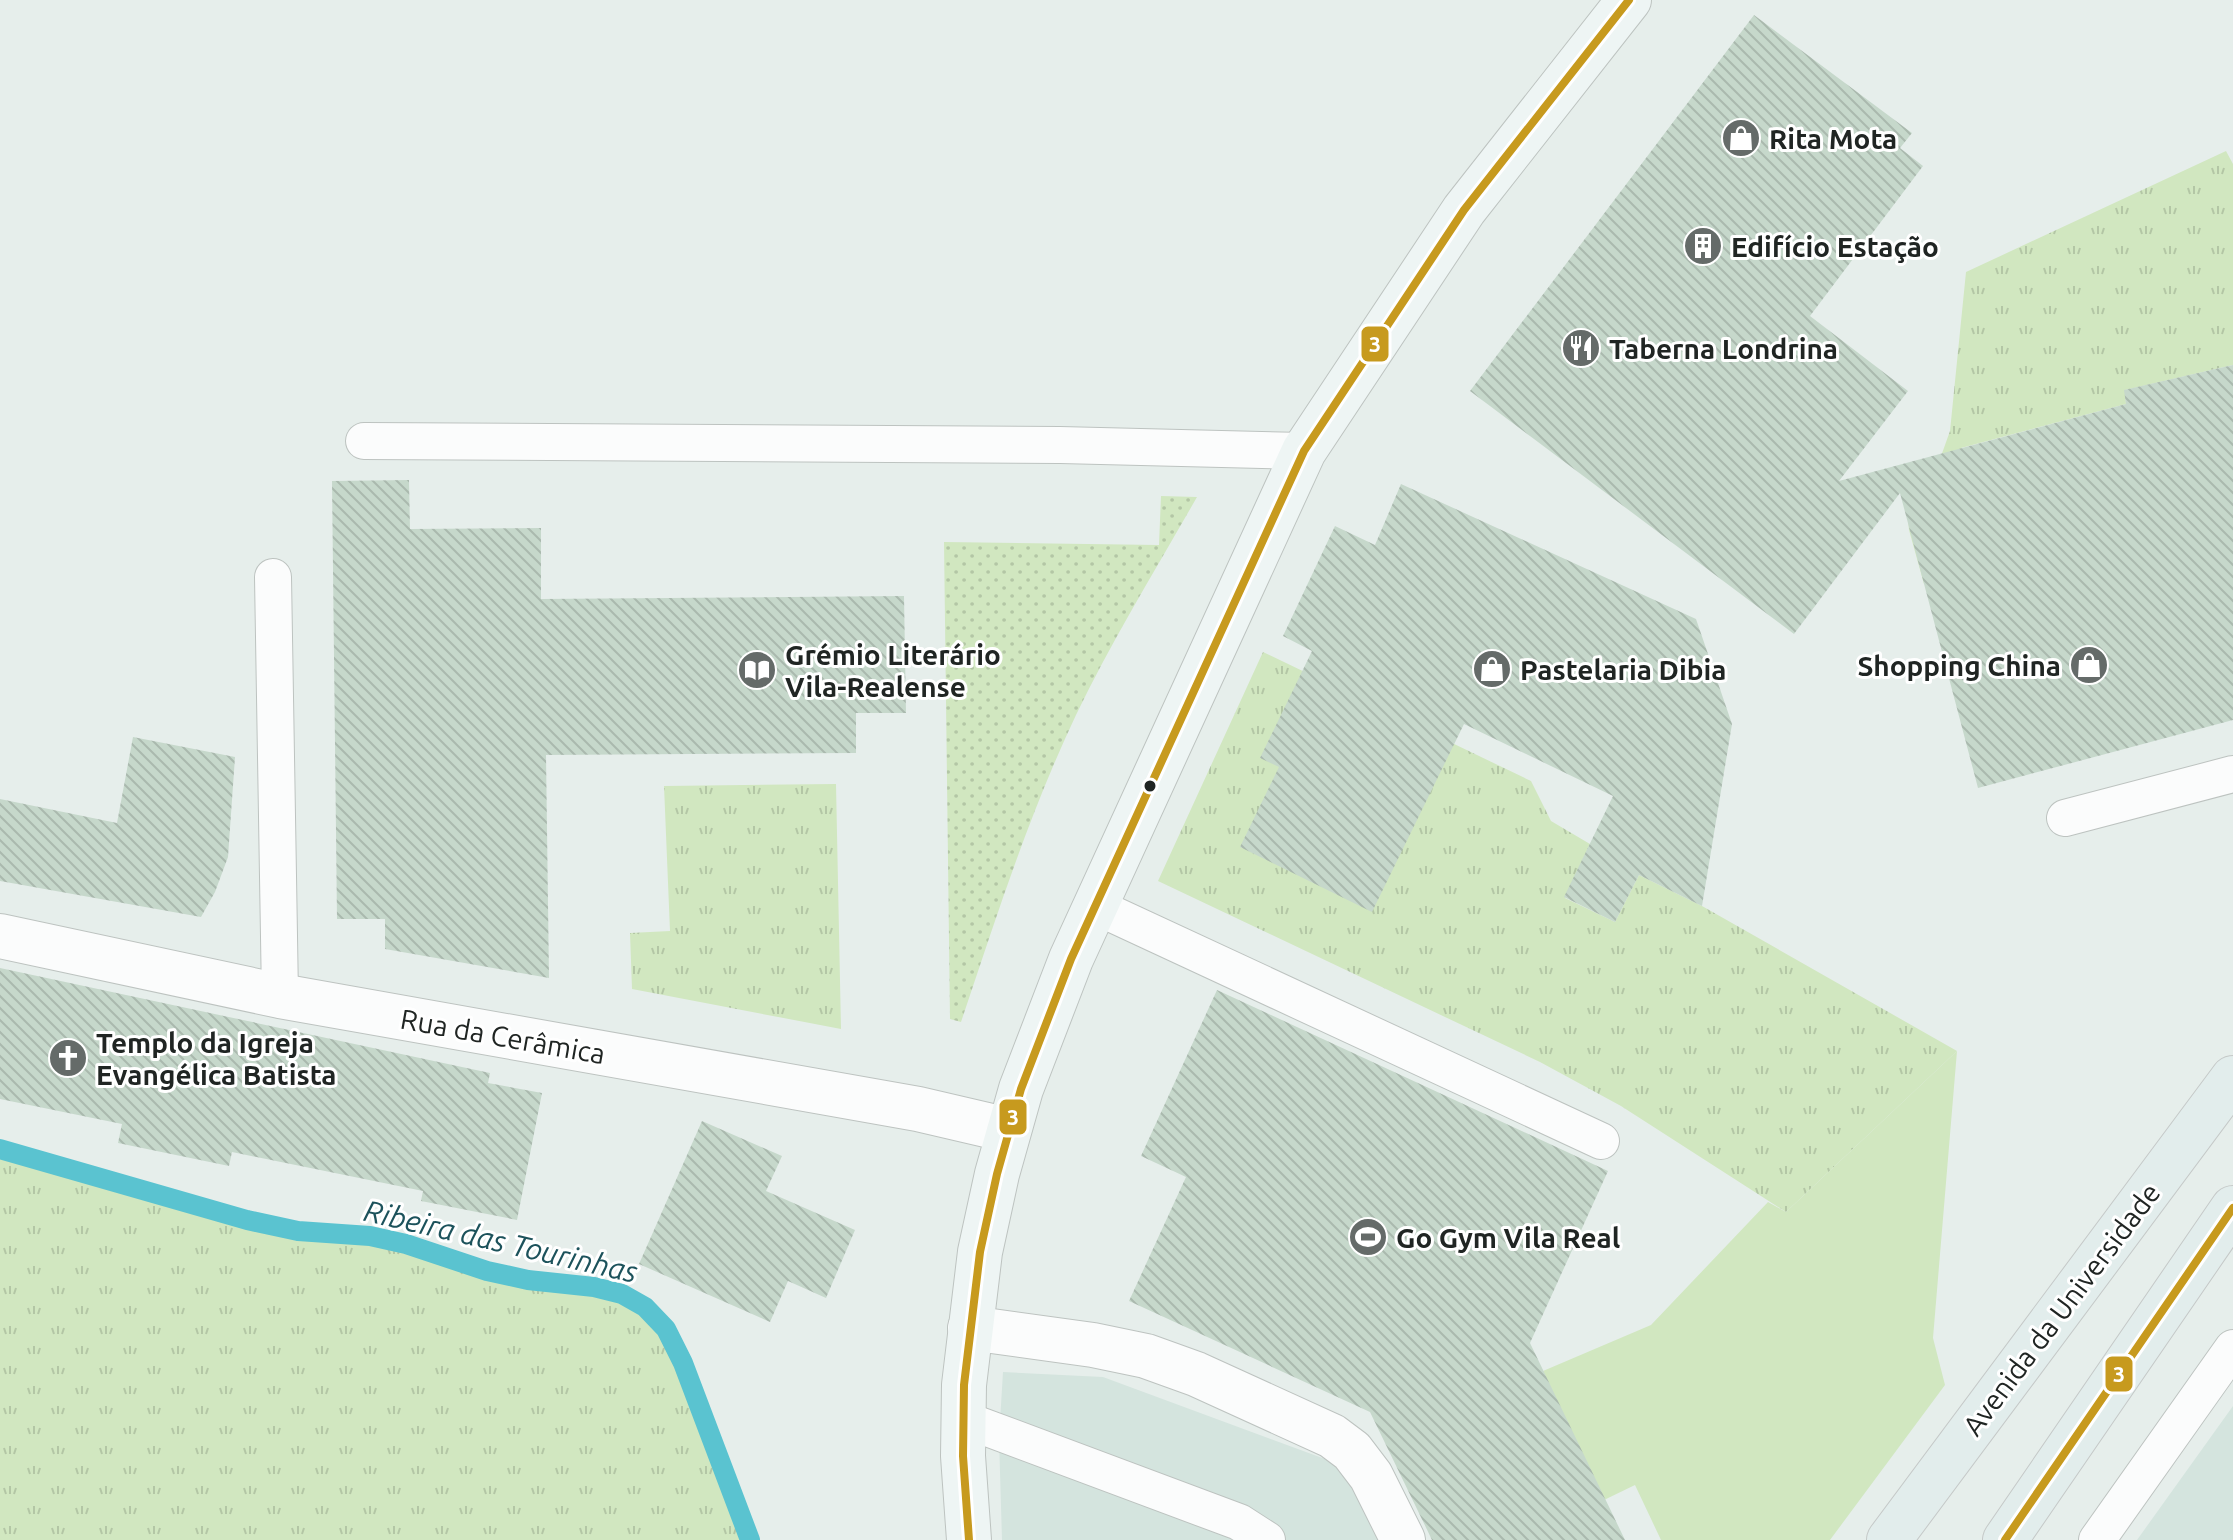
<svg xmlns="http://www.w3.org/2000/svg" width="2233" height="1540" viewBox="0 0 2233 1540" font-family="Ubuntu,sans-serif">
	<defs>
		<pattern id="grass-tufts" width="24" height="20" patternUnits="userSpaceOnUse" patternTransform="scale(2)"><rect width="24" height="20" fill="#d1e7c0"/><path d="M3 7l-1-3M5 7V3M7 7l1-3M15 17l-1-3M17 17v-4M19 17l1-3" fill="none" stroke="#b3c6a5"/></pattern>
		<pattern id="park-dots" width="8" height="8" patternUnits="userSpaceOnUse" patternTransform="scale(2)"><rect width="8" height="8" fill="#d1e7c0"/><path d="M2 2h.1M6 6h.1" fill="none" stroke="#b3c6a5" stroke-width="1.8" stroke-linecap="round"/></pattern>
		<pattern id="building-back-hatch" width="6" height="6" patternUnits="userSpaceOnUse" patternTransform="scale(2)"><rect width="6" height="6" fill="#c6d8cb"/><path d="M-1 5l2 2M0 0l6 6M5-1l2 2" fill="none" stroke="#aab9ae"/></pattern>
	</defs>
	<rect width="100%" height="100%" fill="#e6eeeb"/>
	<!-- built -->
	<path fill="#d4e4de" d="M 1003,1372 L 1103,1377 L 1325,1459 L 1338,1466 L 1387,1540 L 1002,1540 L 999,1438 Z
		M 2233,1406 L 2233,1540 L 2137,1540 Z"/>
	<!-- grass -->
	<path fill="url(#grass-tufts)" d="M 2226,151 L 2233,164 L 2233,365 L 2125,390 L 2126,404 L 1961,448 L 1974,521 L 1924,584 L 1909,530 L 1907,510 L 1940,459 L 1950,431 L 1966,272 Z
		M 1263,652 L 1531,781 L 1551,821 L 1590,844 L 1565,898 L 1615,922 L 1639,875 L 1702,906 L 1957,1051 L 1786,1212 L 1621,1106 L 1540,1062 L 1158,881 Z
		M 836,784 L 841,1029 L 632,989 L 630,933 L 670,931 L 664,786 Z
		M 0,1149 L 247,1220 L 298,1231 L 370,1236 L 406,1244 L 487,1271 L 528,1280 L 594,1287 L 622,1294 L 645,1307 L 666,1329 L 683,1363 L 750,1540 L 0,1540 Z"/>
	<!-- park -->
	<path fill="url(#park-dots)" d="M 1161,496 L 1197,497 C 1156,569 1112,640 1076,715 C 1029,814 996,918 961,1022 L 950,1019 L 944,542 L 1159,545 Z"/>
	<!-- garden -->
	<path fill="#d1e7c0" d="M 1957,1051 L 1933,1338 L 1945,1385 L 1830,1540 L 1661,1540 L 1635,1485 L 1604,1500 L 1543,1371 L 1651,1325 L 1768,1202 L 1786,1212 Z"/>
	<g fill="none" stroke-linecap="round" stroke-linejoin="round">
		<!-- stream -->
		<path stroke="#5ac3d0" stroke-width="20" d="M 0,1149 L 247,1220 L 298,1231 L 370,1236 L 406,1244 L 487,1271 L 528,1280 L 594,1287 L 622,1294 L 645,1307 L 666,1329 L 683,1363 L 750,1540"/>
	</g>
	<!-- building -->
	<path fill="url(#building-back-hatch)" d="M 1754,15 L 1912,133 L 1900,148 L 1923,166 L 1810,316 L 1908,391 L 1839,481 L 2126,404 L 2124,390 L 2233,365 L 2233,720 L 1978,788 L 1900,493 L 1794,634 L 1470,391 Z
		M 409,480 L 410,529 L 541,528 L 541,599 L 904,596 L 906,713 L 856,713 L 856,753 L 546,755 L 549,978 L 385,949 L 385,919 L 337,919 L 332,481 Z
		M 1401,484 L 1696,619 L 1732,724 L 1702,906 L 1639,875 L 1615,922 L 1564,897 L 1613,796 L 1464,724 L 1372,912 L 1240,847 L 1279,767 L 1260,758 L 1312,651 L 1283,636 L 1335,526 L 1375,545 Z
		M 133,737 L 235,757 L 228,857 L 215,892 L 201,917 L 0,881 L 0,799 L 117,823 Z
		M 0,968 L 490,1073 L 488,1083 L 542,1093 L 517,1220 L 421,1201 L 423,1191 L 232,1152 L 229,1166 L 118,1143 L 122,1124 L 0,1099 Z
		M 1217,990 L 1608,1171 L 1530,1343 L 1625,1540 L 1432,1540 L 1370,1412 L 1129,1301 L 1186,1177 L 1141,1156 Z
		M 702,1121 L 782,1156 L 766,1191 L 855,1230 L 826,1298 L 788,1281 L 770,1322 L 639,1264 Z"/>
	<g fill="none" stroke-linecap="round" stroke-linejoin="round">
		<defs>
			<path id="lane" d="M 364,441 L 1060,445 L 1304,451
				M 273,577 L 280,996
				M 2065,818 L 2233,774
				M 1095,906 L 1601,1141
				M 963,1419 L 1239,1522 L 1267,1540
				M 2097,1540 L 2233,1348"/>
			<path id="street" d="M 0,936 L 280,996 L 918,1109 L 1008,1130
				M 970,1328 L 1093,1345 L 1146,1356 L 1196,1374 L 1332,1436 L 1352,1451 L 1371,1476 L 1403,1540"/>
			<path id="secondary" d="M 969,1540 L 963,1456 L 964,1385 L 980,1252 L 997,1174 L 1021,1089 L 1071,959 L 1304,451 L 1464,210 L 1629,0"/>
			<path id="primary" d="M 1889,1540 L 2233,1078
				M 2005,1540 L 2233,1208"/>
		</defs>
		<!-- lane casing -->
		<use href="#lane" stroke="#bdc3c0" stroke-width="38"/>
		<!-- street casing -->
		<use href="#street" stroke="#bdc3c0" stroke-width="46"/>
		<!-- secondary casing -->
		<use href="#secondary" stroke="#bdc3c0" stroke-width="46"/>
		<!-- primary casing -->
		<use href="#primary" stroke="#c5c9c8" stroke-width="46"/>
		<!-- lane -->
		<use href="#lane" stroke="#fbfcfc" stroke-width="36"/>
		<!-- street -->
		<use href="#street" stroke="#fbfcfc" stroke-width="44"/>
		<!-- secondary -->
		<use href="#secondary" stroke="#eef5f4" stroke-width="44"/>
		<!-- primary -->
		<use href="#primary" stroke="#e2edec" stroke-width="44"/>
		<defs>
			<path id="bus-1" d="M 969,1540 L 963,1456 L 964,1385 L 980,1252 L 997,1174 L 1021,1089 L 1071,959 L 1304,451 L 1464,210 L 1629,0
				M 2005,1540 L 2233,1208"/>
		</defs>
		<!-- bus-1 casing -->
		<use href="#bus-1" stroke="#fff" stroke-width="14"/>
		<!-- bus-1 -->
		<use href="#bus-1" stroke="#c79a1e" stroke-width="8"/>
	</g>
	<!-- icons -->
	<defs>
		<symbol id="shop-disc" viewBox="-11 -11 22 22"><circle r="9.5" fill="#656b69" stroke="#fff"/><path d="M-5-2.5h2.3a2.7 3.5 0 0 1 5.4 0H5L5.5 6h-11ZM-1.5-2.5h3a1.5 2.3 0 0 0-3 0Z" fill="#fff"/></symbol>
		<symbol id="building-disc" viewBox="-11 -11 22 22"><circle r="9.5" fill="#656b69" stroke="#fff"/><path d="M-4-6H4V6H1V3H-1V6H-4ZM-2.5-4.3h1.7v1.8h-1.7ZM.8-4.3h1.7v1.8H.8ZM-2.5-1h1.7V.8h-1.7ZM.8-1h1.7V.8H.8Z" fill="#fff"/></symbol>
		<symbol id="restaurant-disc" viewBox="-11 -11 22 22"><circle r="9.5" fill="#656b69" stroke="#fff"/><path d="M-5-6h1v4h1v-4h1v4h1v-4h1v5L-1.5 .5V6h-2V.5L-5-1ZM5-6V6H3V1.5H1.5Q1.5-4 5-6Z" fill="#fff"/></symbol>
		<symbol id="library-disc" viewBox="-11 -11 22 22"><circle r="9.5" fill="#656b69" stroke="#fff"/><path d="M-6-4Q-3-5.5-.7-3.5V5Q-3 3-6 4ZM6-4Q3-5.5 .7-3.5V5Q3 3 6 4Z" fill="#fff"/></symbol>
		<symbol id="church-disc" viewBox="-11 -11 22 22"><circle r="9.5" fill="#656b69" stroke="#fff"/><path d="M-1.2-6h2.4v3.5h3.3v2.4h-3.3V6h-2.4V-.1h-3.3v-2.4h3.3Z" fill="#fff"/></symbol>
		<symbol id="stadium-disc" viewBox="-11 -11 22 22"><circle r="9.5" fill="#656b69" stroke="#fff"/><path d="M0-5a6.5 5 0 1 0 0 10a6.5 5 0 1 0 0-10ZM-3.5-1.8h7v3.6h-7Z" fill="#fff"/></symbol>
	</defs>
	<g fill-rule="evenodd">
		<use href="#shop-disc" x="1719" y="116" width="44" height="44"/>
		<use href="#building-disc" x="1681" y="224" width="44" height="44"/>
		<use href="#restaurant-disc" x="1559" y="326" width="44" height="44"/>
		<use href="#shop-disc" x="2067" y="643" width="44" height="44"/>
		<use href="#shop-disc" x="1470" y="647" width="44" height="44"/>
		<use href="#library-disc" x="735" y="648" width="44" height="44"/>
		<use href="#church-disc" x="46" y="1036" width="44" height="44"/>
		<use href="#stadium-disc" x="1346" y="1215" width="44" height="44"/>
	</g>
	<!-- markers -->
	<circle fill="#202523" stroke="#fff" stroke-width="3" cx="1150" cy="786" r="7"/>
	<g text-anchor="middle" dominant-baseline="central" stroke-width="6" stroke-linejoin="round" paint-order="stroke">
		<!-- poi labels -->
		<g font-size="28" font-weight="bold" fill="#202523" stroke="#fff" text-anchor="start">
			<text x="1769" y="138">Rita Mota</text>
			<text x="1731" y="246">Edifício Estação</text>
			<text x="1609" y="348">Taberna Londrina</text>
			<text x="785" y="654">Grémio Literário<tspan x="785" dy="32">Vila-Realense</tspan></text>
			<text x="2061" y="665" text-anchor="end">Shopping China</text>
			<text x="1520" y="669">Pastelaria Dibia</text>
			<text x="96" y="1042">Templo da Igreja<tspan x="96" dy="32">Evangélica Batista</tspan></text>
			<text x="1396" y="1237">Go Gym Vila Real</text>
		</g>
		<!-- street labels -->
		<g font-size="28" fill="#202523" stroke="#fff">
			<text transform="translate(503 1036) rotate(10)">Rua da Cerâmica</text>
			<text transform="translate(2061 1309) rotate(-53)">Avenida da Universidade</text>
		</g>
		<!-- water labels -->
		<g font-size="30" font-style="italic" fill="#1c525b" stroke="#fff">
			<text transform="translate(501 1241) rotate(13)">Ribeira das Tourinhas</text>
		</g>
	</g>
	<g stroke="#fff" stroke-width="3">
		<rect x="1360" y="325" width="30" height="38" rx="8" fill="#c79a1e"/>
		<rect x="998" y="1098" width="30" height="38" rx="8" fill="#c79a1e"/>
		<rect x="2104" y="1355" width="30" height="38" rx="8" fill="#c79a1e"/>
	</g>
	<g font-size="22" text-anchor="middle" font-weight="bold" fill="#fff">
		<text x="1375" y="352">3</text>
		<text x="1013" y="1125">3</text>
		<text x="2119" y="1382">3</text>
	</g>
</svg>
